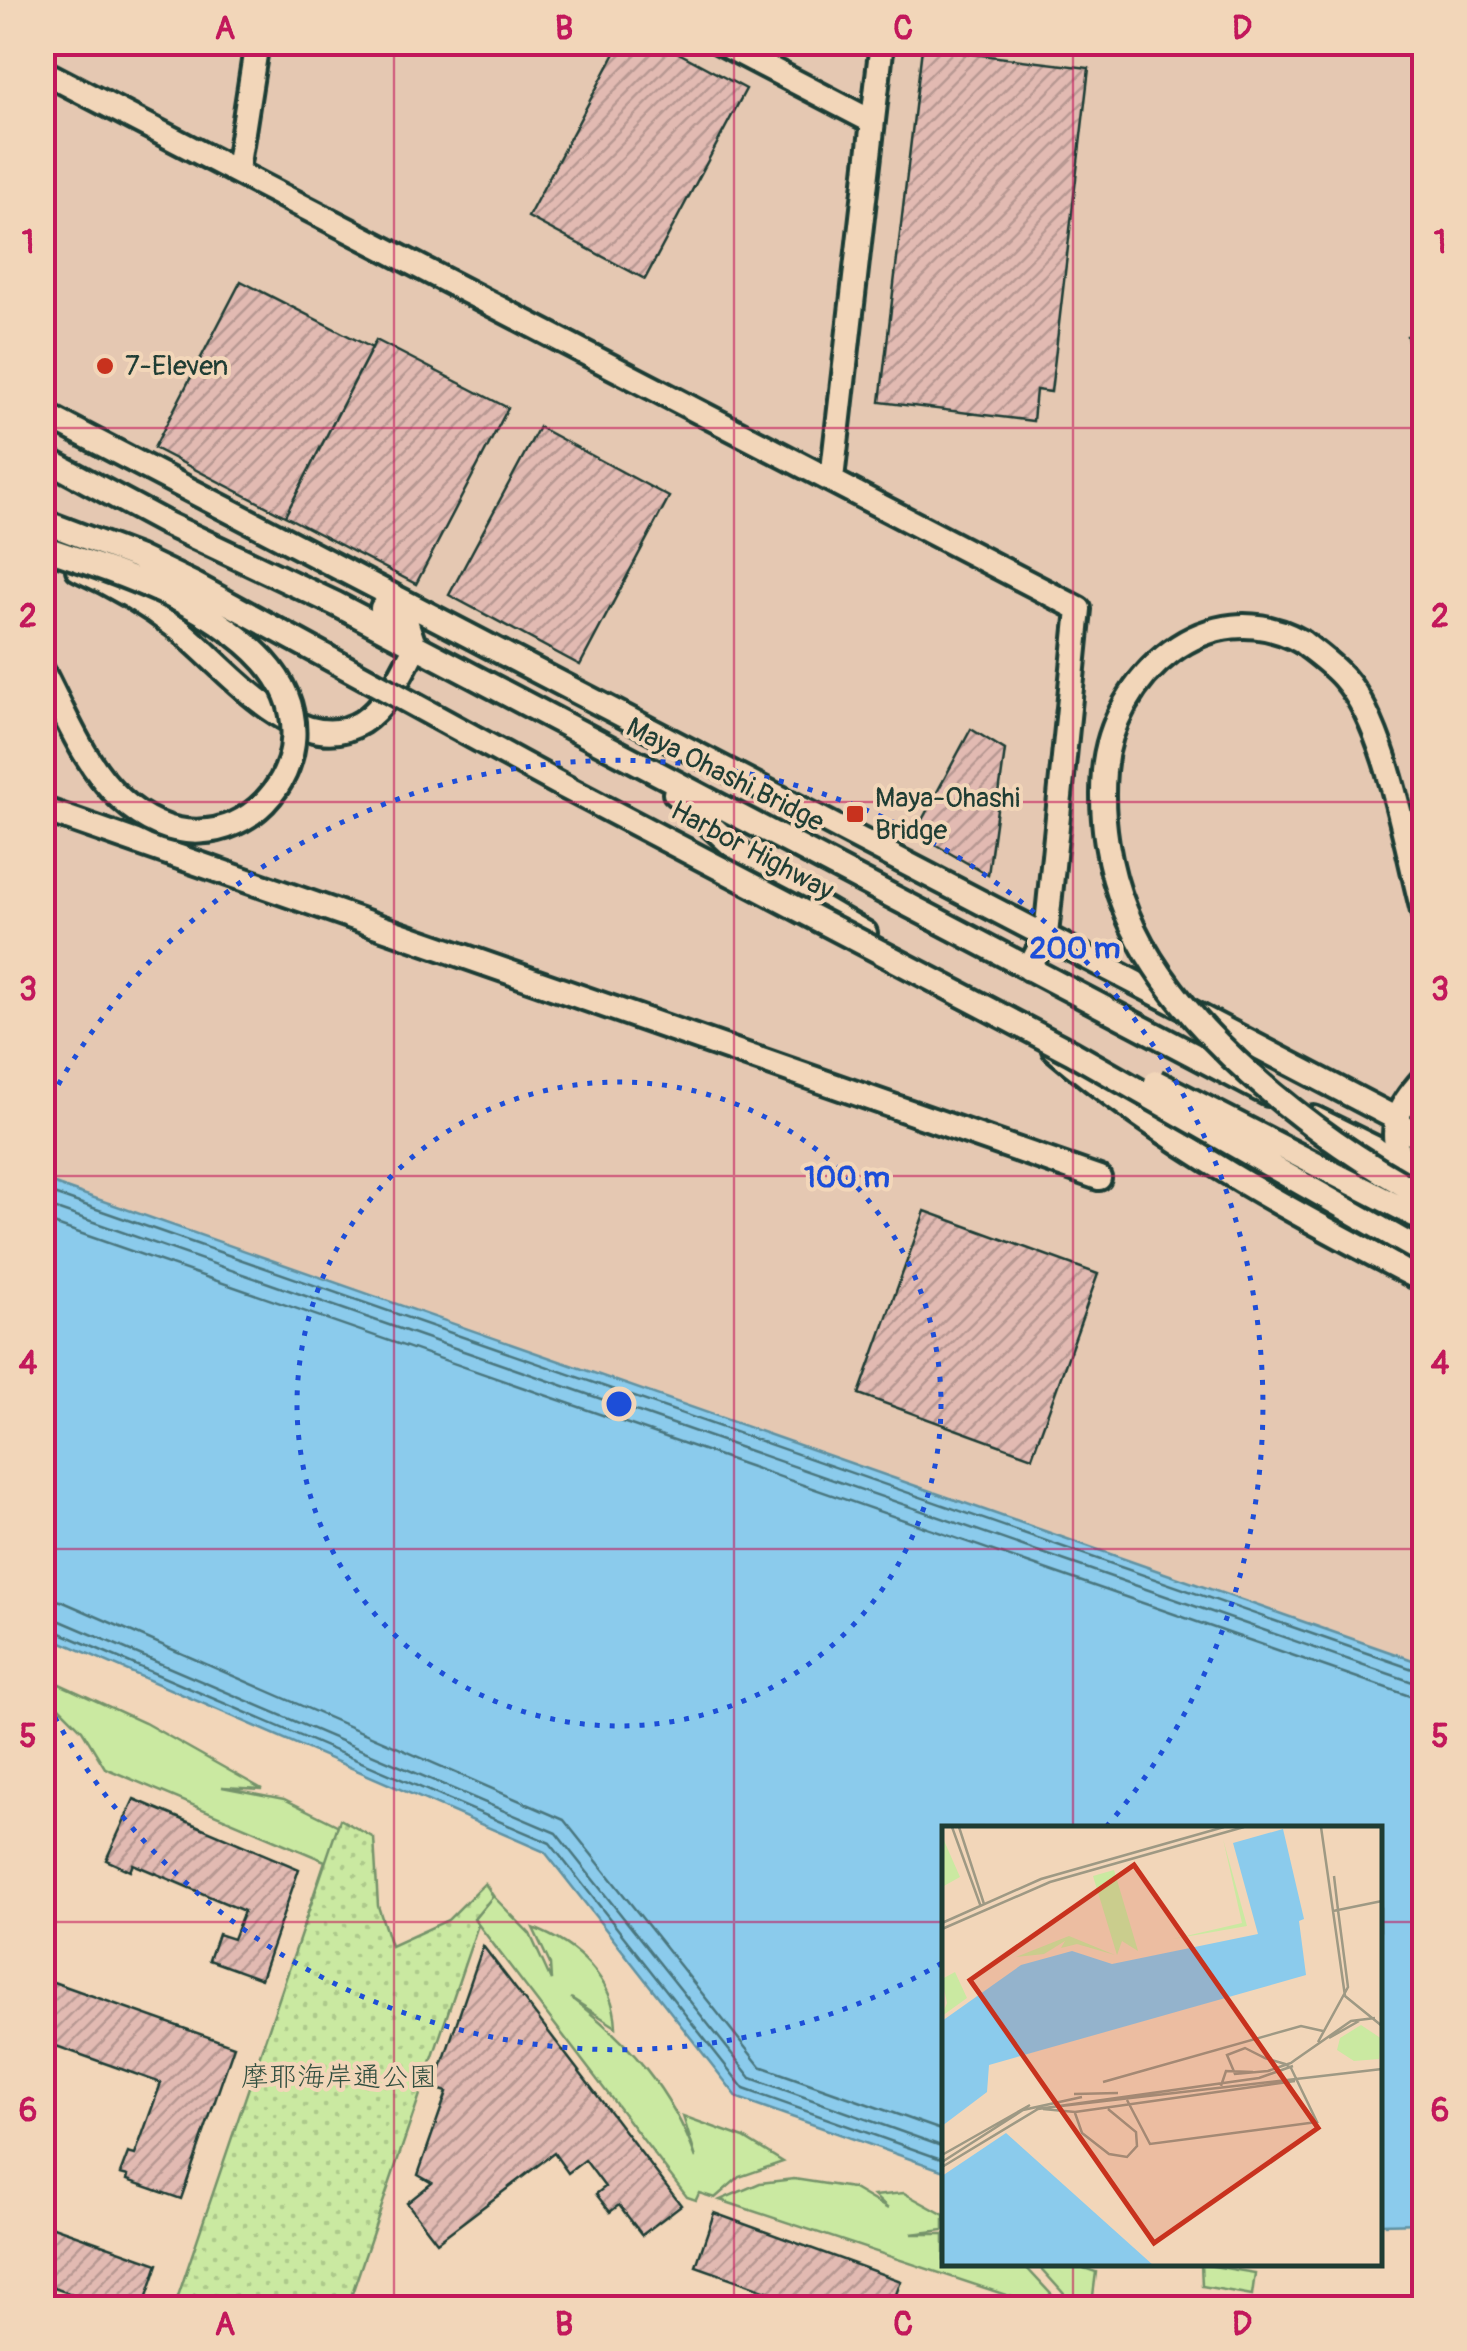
<svg xmlns="http://www.w3.org/2000/svg" width="1467" height="2351" viewBox="0 0 1467 2351" font-family="Pangolin,'Klee One',sans-serif">
	<defs>
		<pattern id="park-dots" width="8" height="8" patternUnits="userSpaceOnUse" patternTransform="scale(2.5)"><rect width="8" height="8" fill="#cae9a1"/><path d="M2 2h.1M6 6h.1" fill="none" stroke="#adc98b" stroke-width="1.8" stroke-linecap="round"/></pattern>
		<pattern id="building-hatch" width="6" height="6" patternUnits="userSpaceOnUse" patternTransform="scale(2.5)"><rect width="6" height="6" fill="#e2bab2"/><path d="M-1 1l2-2M0 6l6-6M5 7l2-2" fill="none" stroke="#b79892"/></pattern>
	</defs>
	<rect width="100%" height="100%" fill="#f2d6b9"/>
	<filter id="ink" filterUnits="userSpaceOnUse"><feTurbulence type="fractalNoise" baseFrequency=".01" numOctaves="2"/><feDisplacementMap in="SourceGraphic" scale="20" xChannelSelector="R" yChannelSelector="G"/><feConvolveMatrix kernelMatrix="1 2 1 2 8 2 1 2 1" color-interpolation-filters="sRGB"/></filter>
	<g filter="url(#ink)">
		<!-- built -->
		<path fill="#e5c8b2" d="M 43,43 L 1424,43 L 1424,1664 L 43,1180 Z"/>
		<!-- green -->
		<path fill="#cae9a1" stroke="#74936a" stroke-width="2.5" d="M 42,1676 L 145,1723 L 262,1789 L 222,1787 L 284,1799 L 351,1832 L 303,1927 L 325,1861 L 105,1768 L 82,1730 L 43,1691 Z
			M 493,1896 L 530,1934 L 551,1980 L 550,1964 L 533,1928 C 576,1944 614,1978 616,2027 L 571,1998 C 629,2041 671,2090 696,2158 L 683,2116 L 744,2138 L 783,2162 L 739,2177 L 715,2198 L 699,2193 L 696,2200 L 687,2197 L 474,1919 Z
			M 794,2179 L 852,2188 L 888,2209 L 874,2196 L 904,2193 L 944,2215 L 944,2230 L 911,2234 L 944,2234 L 944,2264 L 1023,2264 L 1064,2308 L 1045,2308 L 720,2200 L 760,2183 Z
			M 1037,2264 L 1072,2264 L 1096,2272 L 1093,2296 L 1079,2298 L 1074,2305 Z
			M 1201,2264 L 1255,2273 L 1252,2295 L 1202,2286 Z"/>
		<!-- park -->
		<path fill="url(#park-dots)" stroke="#74936a" stroke-width="2.5" d="M 340,1819 L 374,1838 L 378,1906 L 391,1946 L 448,1920 L 485,1883 L 493,1896 L 474,1919 L 478,1925 L 347,2308 L 174,2308 Z"/>
		<!-- water -->
		<path fill="#8bcbec" stroke="#6092a2" stroke-width="2.5" d="M 43,1180 L 1424,1664 L 1424,2223 L 1380,2224 L 1380,1828 L 944,1828 L 944,2171 L 738,2098 L 545,1852 L 43,1634 Z"/>
		<g fill="none" stroke-linecap="round" stroke-linejoin="round">
			<!-- shore -->
			<path stroke="#4a767e" stroke-width="2.5" d="M 42,1190 L 1424,1673
				M 42,1204 L 1424,1686
				M 42,1220 L 1424,1701
				M 42,1597 L 61,1601 L 564,1820 L 760,2066 L 944,2131
				M 42,1613 L 556,1833 L 751,2078 L 944,2147
				M 42,1625 L 550,1843 L 744,2089 L 944,2160"/>
		</g>
		<!-- building -->
		<path fill="url(#building-hatch)" stroke="#1f3d34" stroke-width="2.5" d="M 621,42 L 658,42 L 746,89 L 645,279 L 528,217 Z
			M 922,48 L 1089,68 L 1051,392 L 1036,390 L 1033,421 L 880,402 Z
			M 241,281 L 372,348 L 285,516 L 154,448 Z
			M 1424,332 L 1424,412 L 1407,336 Z
			M 376,340 L 508,408 L 416,584 L 285,516 Z
			M 539,427 L 669,497 L 580,665 L 449,595 Z
			M 971,729 L 1005,750 L 988,875 L 915,833 Z
			M 925,1211 L 1098,1274 L 1032,1457 L 859,1394 Z
			M 134,1799 L 299,1869 L 261,1979 L 209,1960 L 218,1934 L 233,1939 L 244,1911 L 133,1864 L 130,1871 L 106,1860 Z
			M 483,1946 L 681,2205 L 642,2235 L 619,2205 L 610,2212 L 596,2194 L 605,2187 L 585,2160 L 568,2173 L 554,2153 L 437,2242 L 407,2203 L 432,2183 L 418,2175 L 447,2092 L 434,2088 Z
			M 42,1978 L 234,2046 L 181,2199 L 127,2180 L 128,2176 L 120,2174 L 128,2153 L 135,2155 L 161,2083 L 42,2041 Z
			M 714,2213 L 901,2281 L 891,2308 L 815,2308 L 696,2266 Z
			M 42,2223 L 158,2264 L 143,2308 L 113,2308 L 42,2284 Z"/>
		<g fill="none" stroke-linecap="round" stroke-linejoin="round">
			<defs>
				<path id="minor" d="M 719,42 L 871,121
					M 42,71 L 1079,609 L 1046,935 L 1029,969
					M 237,170 L 257,42
					M 42,413 L 1395,1118 L 1424,1143
					M 42,457 L 167,524 L 336,604 L 1268,1094
					M 832,479 L 882,42
					M 78,569 C 114,585 146,604 177,628 C 223,663 298,763 362,722 C 388,705 401,673 415,648 L 406,621 L 382,608
					M 1302,642 C 1316,653 1332,664 1344,678 C 1388,728 1406,849 1424,915
					M 675,793 L 761,872 L 865,933
					M 42,809 L 1099,1178
					M 1054,1049 C 1165,1144 1295,1214 1424,1281
					M 1314,1118 L 1373,1147 L 1424,1188
					M 1402,1168 C 1388,1126 1395,1111 1424,1078"/>
			</defs>
			<!-- minor casing -->
			<use href="#minor" stroke="#1f3d34" stroke-width="30"/>
			<!-- minor -->
			<use href="#minor" stroke="#f2d6b9" stroke-width="22"/>
			<defs>
				<path id="minor-bridge" d="M 42,521 L 137,557 L 195,585 L 565,787 L 1071,1052 L 1424,1253
					M 42,547 C 116,572 210,602 264,661 C 352,758 225,895 121,799 C 84,765 65,714 42,670
					M 1302,642 C 1209,589 1112,677 1104,771 C 1100,818 1108,868 1126,912 C 1174,1029 1316,1138 1424,1196
					M 1156,1082 L 1424,1220"/>
			</defs>
			<!-- minor-bridge casing -->
			<use href="#minor-bridge" stroke="#1f3d34" stroke-width="30" stroke-linecap="butt"/>
			<!-- minor-bridge -->
			<use href="#minor-bridge" stroke="#f2d6b9" stroke-width="22"/>
		</g>
	</g>
	<!-- grid -->
	<path fill="none" stroke="#c2185b" stroke-width="2.5" stroke-opacity="0.55" d="M 394,42 L 394,2308M 734,42 L 734,2308M 1073,42 L 1073,1828M 42,428 L 1424,428M 42,802 L 1424,802M 42,1176 L 1424,1176M 42,1549 L 1424,1549M 42,1922 L 944,1922M 1380,1922 L 1424,1922M 1073,2264 L 1073,2308"/>
	<!-- distance rings -->
	<g fill="none" stroke="#1d4ed8" stroke-width="5" stroke-dasharray="5 10">
		<circle cx="619" cy="1404" r="322"/>
		<path d="M942 1963A645 645 0 0 1 44 1697M44 1111A645 645 0 1 1 1106 1827"/>
	</g>
	<!-- markers -->
	<g fill="#c8321e" stroke="#f2d6b9" stroke-width="4">
		<circle cx="105" cy="366" r="10"/>
		<rect x="845" y="804" width="20" height="20" rx="5"/>
	</g>
	<g text-anchor="middle" dominant-baseline="central" stroke-width="8" stroke-linejoin="round" paint-order="stroke">
		<!-- poi labels -->
		<g font-size="28" fill="#1f3d34" stroke="#f2d6b9" text-anchor="start">
			<text x="125" y="366">7-Eleven</text>
			<text x="875" y="798">Maya-Ohashi<tspan x="875" dy="32">Bridge</tspan></text>
		</g>
		<!-- street labels -->
		<g font-size="28" fill="#1f3d34" stroke="#f2d6b9">
			<text transform="translate(725 775) rotate(27)">Maya Ohashi Bridge</text>
			<text transform="translate(752 851) rotate(28)">Harbor Highway</text>
		</g>
		<!-- park labels -->
		<g font-size="28" fill="#304e3f" stroke="#f2d6b9">
			<text x="339" y="2077">摩耶海岸通公園</text>
		</g>
	</g>
	<!-- overview -->
	<g transform="translate(942 1826)">
		<rect width="440" height="440" fill="#f2d6b9"/>
		<path d="M 0,10 L 18,51 L 0,61 ZM 281,13 L 305,100 L 231,113 L 300,97 ZM 127,110 L 173,129 L 135,118 L 119,122 L 123,115 L 102,128 L 74,131 ZM 419,199 L 440,213 L 437,233 L 412,235 L 395,224 L 398,212 Z" fill="#cae9a1"/>
		<path d="M 172,44 L 196,125 L 180,115 L 175,129 L 151,50 ZM 13,146 L 25,172 L 0,190 L 5,177 L 0,153 Z" fill="#cae9a1"/>
		<path d="M 341,3 L 362,93 L 357,95 L 364,149 L 47,239 L 45,266 L 0,300 L 0,195 L 79,139 L 130,125 L 170,138 L 316,108 L 291,17 ZM 64,307 L 211,439 L 0,439 L 0,350 Z" fill="#8bcbec"/>
		<path fill="none" stroke="#9e9984" stroke-width="2.5" d="M 10,1 L 39,81M 17,1 L 42,78M 379,1 L 391,85M 392,50 L 396,84M 440,75 L 391,85 L 403,170 L 440,200M 0,97 L 99,53 L 282,1M 0,103 L 108,56 L 302,1M 387,212 L 417,195M 376,216 L 406,161 L 396,84M 161,256 L 359,200 L 381,205M 279,260 L 284,245 L 311,246M 132,268 L 176,267M 185,274 L 208,318 L 375,296 L 349,242 L 343,238 L 323,232 L 303,222 L 285,229 L 293,248 L 326,245 L 343,239 L 349,237 L 353,234 L 409,195 L 433,192M 119,280 L 440,243M 101,283 L 133,286 L 353,255M 133,287 L 140,307 L 167,328 L 185,331 L 195,320 L 194,306 L 166,283M 0,329 L 88,279M 0,336 L 81,284 L 140,271M 0,341 L 96,283 L 317,252 L 351,240"/>
		<path fill="#c8321e" fill-opacity="0.15" stroke="#c8321e" stroke-width="5" d="M 192,39 L 376,302 L 212,417 L 28,154 Z"/>
		<rect width="440" height="440" fill="none" stroke="#1f3d34" stroke-width="5"/>
	</g>
	<circle cx="619" cy="1404" r="15" fill="#1d4ed8" stroke="#f2d6b9" stroke-width="5"/>
	<g font-size="30" text-anchor="middle" font-weight="bold" fill="#1d4ed8" stroke="#f2d6b9" stroke-width="8" stroke-linejoin="round" paint-order="stroke">
		<text x="1075" y="958">200 m</text>
		<text x="847" y="1187">100 m</text>
	</g>
	<!-- margin -->
	<rect width="1467" height="2351" fill="none" stroke="#f2d6b9" stroke-width="110"/>
	<rect x="55" y="55" width="1357" height="2241" fill="none" stroke="#c2185b" stroke-width="4"/>
	<g font-size="32" text-anchor="middle" font-weight="bold" fill="#c2185b">
		<text x="225" y="39">A</text>
		<text x="564" y="39">B</text>
		<text x="903" y="39">C</text>
		<text x="1242" y="39">D</text>
		<text x="28" y="253">1</text>
		<text x="1440" y="253">1</text>
		<text x="28" y="627">2</text>
		<text x="1440" y="627">2</text>
		<text x="28" y="1000">3</text>
		<text x="1440" y="1000">3</text>
		<text x="28" y="1374">4</text>
		<text x="1440" y="1374">4</text>
		<text x="28" y="1747">5</text>
		<text x="1440" y="1747">5</text>
		<text x="28" y="2121">6</text>
		<text x="1440" y="2121">6</text>
		<text x="225" y="2335">A</text>
		<text x="564" y="2335">B</text>
		<text x="903" y="2335">C</text>
		<text x="1242" y="2335">D</text>
	</g>
</svg>
